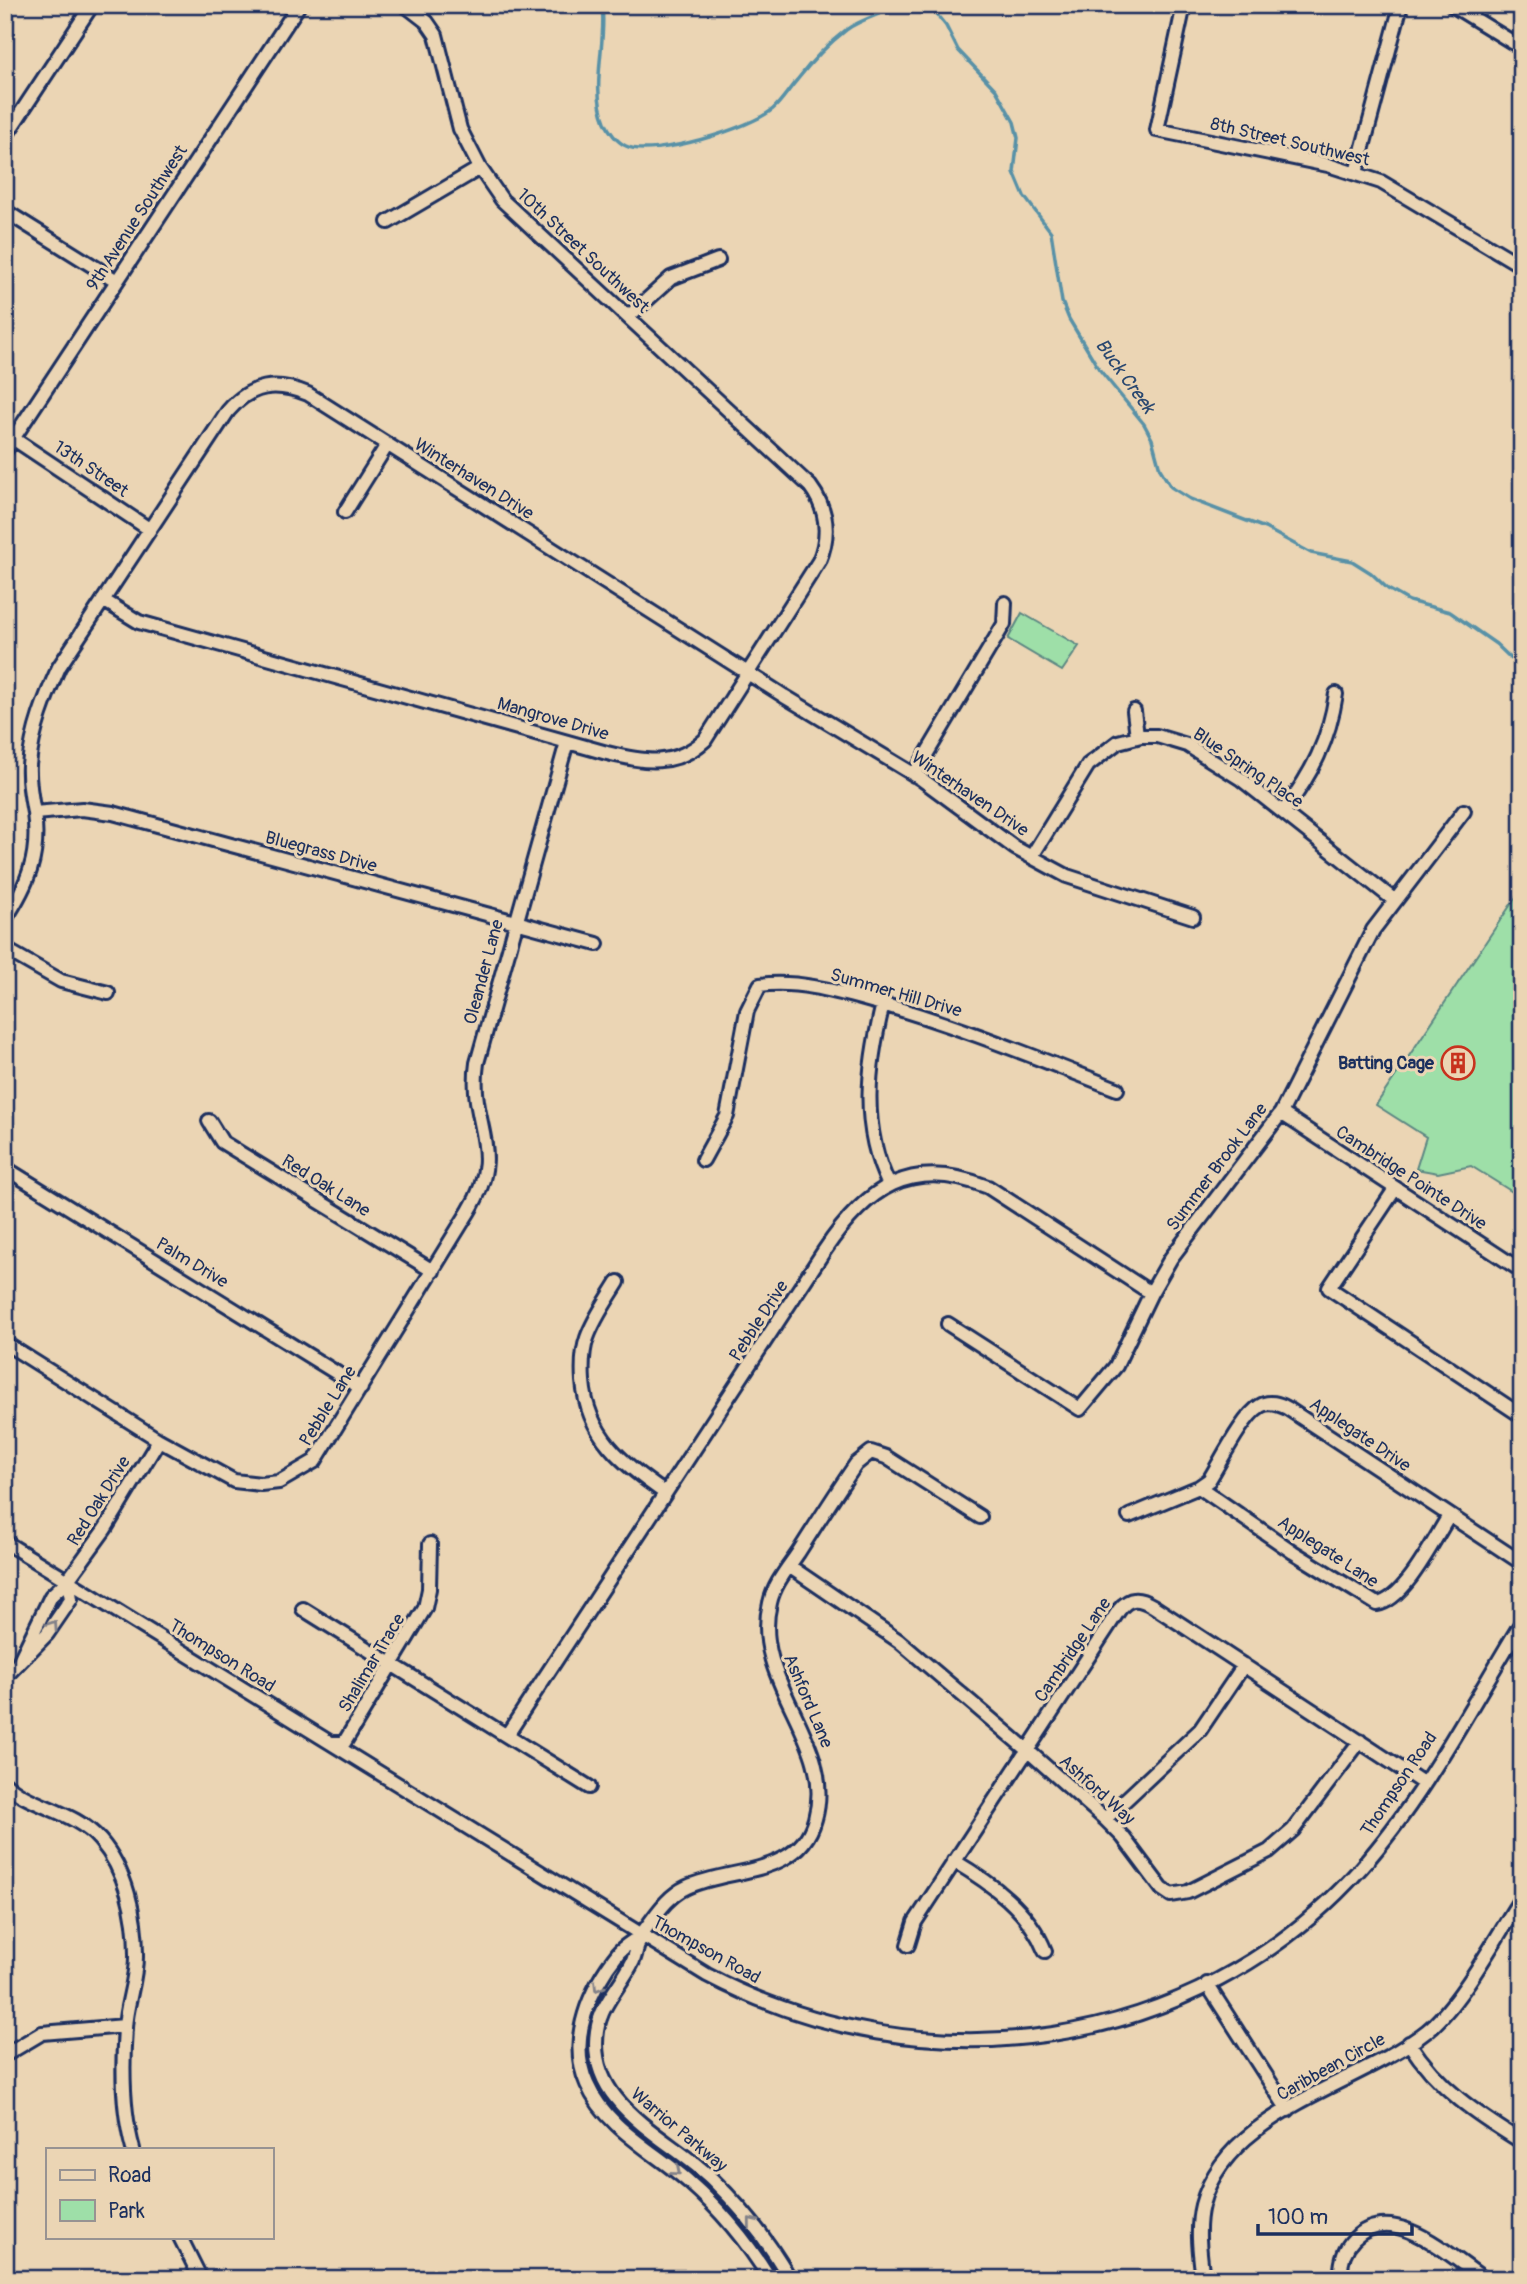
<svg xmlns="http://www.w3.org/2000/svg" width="1527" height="2284" viewBox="0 0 1527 2284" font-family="Pangolin,sans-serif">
	<rect width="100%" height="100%" fill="#ebd5b4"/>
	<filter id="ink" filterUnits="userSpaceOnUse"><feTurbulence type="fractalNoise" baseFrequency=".0143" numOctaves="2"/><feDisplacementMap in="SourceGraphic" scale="14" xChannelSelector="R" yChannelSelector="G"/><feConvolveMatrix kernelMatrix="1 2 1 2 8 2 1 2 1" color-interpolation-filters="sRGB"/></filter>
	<g filter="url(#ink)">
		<!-- green -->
		<path fill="#9edfa8" stroke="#5c8783" stroke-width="2" d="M 1022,613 L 1079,646 L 1062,671 L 1008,639 Z
			M 1522,888 L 1522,1198 L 1471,1166 L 1438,1173 L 1416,1169 L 1426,1137 L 1376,1105 Z"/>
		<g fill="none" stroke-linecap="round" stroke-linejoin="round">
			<!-- stream -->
			<path stroke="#5891a7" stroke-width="3.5" d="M 602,5 C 607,43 590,86 605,122 C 609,131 617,142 626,146 C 652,159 751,128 773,109 C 782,101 789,89 797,80 C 811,62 828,44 846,30 C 861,19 883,14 899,5
				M 929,5 L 946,26 L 958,50 L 996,90 L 1014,122 L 1018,138 L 1014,172 L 1024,196 L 1051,232 L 1062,302 L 1069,319 L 1099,369 L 1144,424 L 1152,439 L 1160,469 L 1171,487 L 1190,499 L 1265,528 L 1311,553 L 1352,561 L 1371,573 L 1388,589 L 1409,601 L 1450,612 L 1496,644 L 1522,669"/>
			<defs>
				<path id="minor" d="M 1184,5 L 1157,130 L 1328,165 L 1381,182 L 1522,266
					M 1452,5 L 1522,48
					M 5,137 L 92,5
					M 1356,173 L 1401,5
					M 5,211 L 117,281
					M 388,222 L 480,168
					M 628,317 L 671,278 L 718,260
					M 14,439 L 149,529
					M 5,451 L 299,5
					M 345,512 L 387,445
					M 103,600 L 139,622 L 607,753 C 645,762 674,768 705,740 L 819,561 C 830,535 828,510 810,486 L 502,200 L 480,168 L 460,129 L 436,35 L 427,22 L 405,5
					M 1134,711 L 1137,736
					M 914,775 L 1004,624 L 1005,603
					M 1284,811 C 1312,773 1329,741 1336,694
					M 34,813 L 82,809 L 113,813 L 597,944
					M 1032,856 L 1088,765 L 1118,742 L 1141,736 L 1157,736 L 1187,745 L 1241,779 L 1394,900
					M 5,919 C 28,884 40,856 34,813 C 31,797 28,781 29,765 C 32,730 45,698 59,667 L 228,411 C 251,384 276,381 308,394 L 784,696 L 920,778 L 1015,848 L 1067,876 L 1193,917
					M 5,949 L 61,981 L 108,993
					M 883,1004 C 868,1065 860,1127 889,1185
					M 1281,1113 L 1522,1271
					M 209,1121 L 222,1142 L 433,1271
					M 703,1160 L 727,1116 L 747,1011 L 760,985 C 798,980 838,992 875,1002 C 957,1025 1037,1058 1117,1089
					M 5,1168 L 361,1388
					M 1395,1189 L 1329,1288 L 1522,1416
					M 618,1282 C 607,1300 594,1318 587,1338 C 582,1352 582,1366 583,1381 C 587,1436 623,1464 665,1493
					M 948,1324 L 1080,1409 L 1116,1366 L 1151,1293 L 1171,1258 L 1281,1113 L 1373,930 L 1464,811
					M 5,1343 L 159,1440 L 234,1481 L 261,1484 L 279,1482 L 315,1461 L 469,1211 C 507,1148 468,1125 477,1063 L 567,742
					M 1199,1487 L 1293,1552 L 1377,1604 C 1405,1600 1434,1539 1449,1516
					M 1129,1516 L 1199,1487 L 1209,1480 C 1221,1461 1243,1416 1260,1406 C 1269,1400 1279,1404 1287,1408 L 1522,1563
					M 5,1542 L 707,1975 C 922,2088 1194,2055 1360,1869 C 1425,1796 1471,1705 1522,1622
					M 789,1566 L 899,1641 L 1027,1750 L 1105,1819 L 1123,1837 L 1162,1889 L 1171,1895 L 1188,1892 L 1269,1851 L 1293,1830 L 1360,1741
					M 303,1609 L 589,1787
					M 19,1662 L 51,1596 L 68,1580 L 105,1529 L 159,1440
					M 5,1677 L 47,1634 L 71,1599 L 68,1580
					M 507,1735 L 824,1251 C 866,1188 911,1156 988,1187 L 1151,1293
					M 331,1743 L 344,1743 L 425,1608 L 429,1589 L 430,1544
					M 5,1783 C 29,1807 74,1810 100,1840 C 126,1870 136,1915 136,1954 C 137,1979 126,2004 125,2028 C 122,2069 122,2110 133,2149
					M 1105,1819 L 1200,1730 L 1244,1665
					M 954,1861 C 991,1883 1029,1910 1045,1951
					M 641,1935 C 638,1943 636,1953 633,1961 C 621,1986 601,2003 597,2031 C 586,2105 667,2136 711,2178 C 742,2208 769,2241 790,2279
					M 908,1945 L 915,1922 L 1119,1610 C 1130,1596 1139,1598 1153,1606 L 1423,1783
					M 1207,1984 L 1288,2110
					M 1409,2043 C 1438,2089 1477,2114 1522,2142
					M 5,2055 L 42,2033 L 125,2026
					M 180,2237 L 201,2279
					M 770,2279 C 748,2243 721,2210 689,2182 C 655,2152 606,2128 587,2084 C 567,2039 590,1988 619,1952 C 626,1944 637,1940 643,1932 C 656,1915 667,1896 687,1887 C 731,1867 799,1877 815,1819 C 837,1741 750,1682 770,1603 C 774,1584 788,1568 798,1553 C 817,1523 836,1493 856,1464 L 871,1452 L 886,1457 L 980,1517
					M 1203,2279 C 1200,2255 1196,2229 1202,2205 C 1227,2110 1358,2086 1427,2031 C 1461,2004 1497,1935 1522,1897
					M 1341,2279 C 1340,2263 1343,2250 1354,2239 C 1393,2200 1451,2257 1484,2279"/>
			</defs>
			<!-- minor casing -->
			<use href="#minor" stroke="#1b2f5e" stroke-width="18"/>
			<!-- minor -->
			<use href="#minor" stroke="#ebd5b4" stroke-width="12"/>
		</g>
		<!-- one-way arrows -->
		<defs><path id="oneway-chevron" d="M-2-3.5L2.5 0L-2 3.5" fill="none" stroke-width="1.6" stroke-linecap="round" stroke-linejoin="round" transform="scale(1.75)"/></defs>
		<g stroke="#838289">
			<use href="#oneway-chevron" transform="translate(53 1625) rotate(-56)"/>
			<use href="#oneway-chevron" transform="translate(598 1987) rotate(121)"/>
			<use href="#oneway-chevron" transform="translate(676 2171) rotate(40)"/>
			<use href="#oneway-chevron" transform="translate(752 2222) rotate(-129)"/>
		</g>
	</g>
	<!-- icons -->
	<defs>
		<symbol id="building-ring" viewBox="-11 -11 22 22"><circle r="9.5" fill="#ebd5b4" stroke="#c8321e" stroke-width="1.5"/><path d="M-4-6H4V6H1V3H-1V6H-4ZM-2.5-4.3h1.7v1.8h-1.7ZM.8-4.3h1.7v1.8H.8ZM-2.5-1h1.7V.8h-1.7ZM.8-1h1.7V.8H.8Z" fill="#c8321e"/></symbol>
	</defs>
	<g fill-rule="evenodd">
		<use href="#building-ring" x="1439" y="1044" width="38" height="38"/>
	</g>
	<g text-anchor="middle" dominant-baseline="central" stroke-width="6" stroke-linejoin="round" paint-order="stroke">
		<!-- street labels -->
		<g font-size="18" fill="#1b2f5e" stroke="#ebd5b4">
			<text transform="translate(1290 142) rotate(13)">8th Street Southwest</text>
			<text transform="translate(137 218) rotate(-57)">9th Avenue Southwest</text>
			<text transform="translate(583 251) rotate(43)">10th Street Southwest</text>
			<text transform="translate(91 469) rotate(34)">13th Street</text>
			<text transform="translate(474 479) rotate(32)">Winterhaven Drive</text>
			<text transform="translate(553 719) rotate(16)">Mangrove Drive</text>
			<text transform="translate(1248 768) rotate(34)">Blue Spring Place</text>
			<text transform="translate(970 794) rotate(34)">Winterhaven Drive</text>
			<text transform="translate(321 852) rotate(15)">Bluegrass Drive</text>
			<text transform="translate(484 972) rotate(-75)">Oleander Lane</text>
			<text transform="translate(896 993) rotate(16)">Summer Hill Drive</text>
			<text transform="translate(1217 1167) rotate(-53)">Summer Brook Lane</text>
			<text transform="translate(1411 1178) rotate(33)">Cambridge Pointe Drive</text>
			<text transform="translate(326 1186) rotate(32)">Red Oak Lane</text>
			<text transform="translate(192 1263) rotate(31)">Palm Drive</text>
			<text transform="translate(759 1321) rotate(-57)">Pebble Drive</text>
			<text transform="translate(328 1406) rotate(-58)">Pebble Lane</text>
			<text transform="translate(1360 1435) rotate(34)">Applegate Drive</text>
			<text transform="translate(99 1501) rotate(-58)">Red Oak Drive</text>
			<text transform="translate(1328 1552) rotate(33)">Applegate Lane</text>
			<text transform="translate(1073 1650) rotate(-56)">Cambridge Lane</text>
			<text transform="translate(222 1656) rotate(32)">Thompson Road</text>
			<text transform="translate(372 1663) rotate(-59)">Shalimar Trace</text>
			<text transform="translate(808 1701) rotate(67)">Ashford Lane</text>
			<text transform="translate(1399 1784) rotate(-56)">Thompson Road</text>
			<text transform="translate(1097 1790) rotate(42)">Ashford Way</text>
			<text transform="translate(706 1950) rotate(29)">Thompson Road</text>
			<text transform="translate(1331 2067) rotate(-29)">Caribbean Circle</text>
			<text transform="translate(679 2130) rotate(40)">Warrior Parkway</text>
		</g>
		<!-- poi labels -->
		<g font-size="18" font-weight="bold" fill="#1b2f5e" stroke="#ebd5b4" text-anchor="end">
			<text x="1434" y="1063">Batting Cage</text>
		</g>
		<!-- water labels -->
		<g font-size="19" font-style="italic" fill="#2a4870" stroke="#ebd5b4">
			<text transform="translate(1125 376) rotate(54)">Buck Creek</text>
		</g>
	</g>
	<!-- margin -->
	<rect width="1527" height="2284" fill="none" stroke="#ebd5b4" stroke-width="28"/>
	<rect x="14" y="14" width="1499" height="2256" fill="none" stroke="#1b2f5e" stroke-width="2.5" filter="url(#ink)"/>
	<!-- legend -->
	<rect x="46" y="2148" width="228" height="91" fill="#ebd5b4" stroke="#989392" stroke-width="2"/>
	<rect x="60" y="2170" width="35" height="10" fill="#ebd5b4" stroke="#989392" stroke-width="2"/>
	<text x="108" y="2182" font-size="21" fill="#1b2f5e">Road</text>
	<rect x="60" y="2200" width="35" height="21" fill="#9edfa8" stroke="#989392" stroke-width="2"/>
	<text x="108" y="2218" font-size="21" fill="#1b2f5e">Park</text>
	<!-- scale -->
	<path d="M1258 2224v10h154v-10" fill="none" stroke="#1b2f5e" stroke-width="3.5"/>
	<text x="1268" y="2224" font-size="21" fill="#1b2f5e" stroke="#ebd5b4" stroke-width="5" paint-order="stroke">100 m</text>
</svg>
